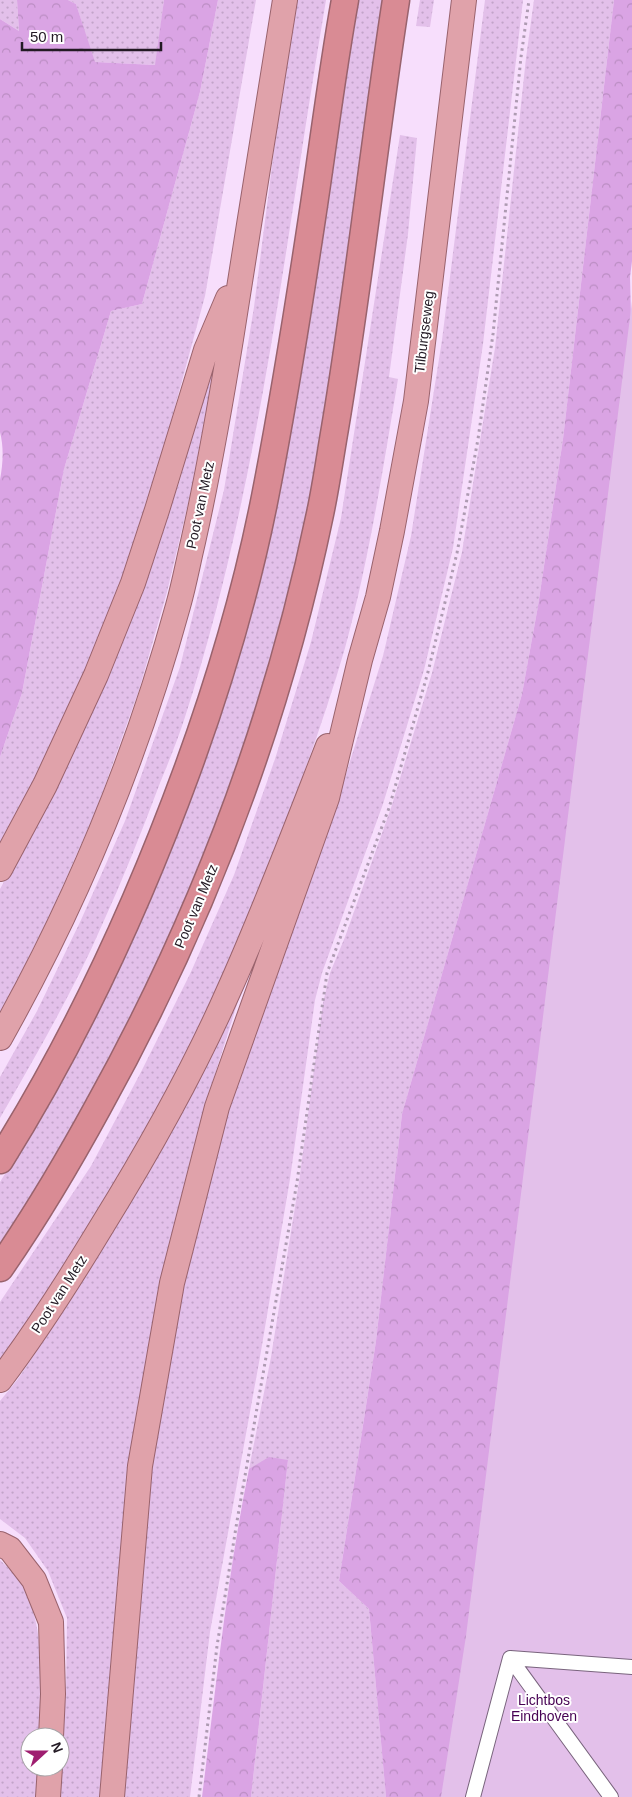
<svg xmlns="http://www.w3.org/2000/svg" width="632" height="1797" viewBox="0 0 632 1797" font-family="Helvetica,sans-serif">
	<defs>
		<pattern id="grass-dots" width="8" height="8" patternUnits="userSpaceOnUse" patternTransform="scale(1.25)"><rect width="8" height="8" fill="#e3c0ea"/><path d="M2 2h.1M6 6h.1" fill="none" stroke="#c2a4c9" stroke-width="1.8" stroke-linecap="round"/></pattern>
		<pattern id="forest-crowns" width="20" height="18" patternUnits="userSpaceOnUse" patternTransform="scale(1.25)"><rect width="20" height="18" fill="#daa4e4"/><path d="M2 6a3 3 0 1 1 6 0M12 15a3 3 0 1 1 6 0" fill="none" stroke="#bb8dc3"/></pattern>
	</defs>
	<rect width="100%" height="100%" fill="#f7defc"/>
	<!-- grass -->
	<path fill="url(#grass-dots)" d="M 0,0 L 17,0 L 19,31 L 0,19 Z
		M 68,0 L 164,0 L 156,65 L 94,62 L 76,4 Z
		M 218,0 L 256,0 L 205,296 L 148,506 L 124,578 L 86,669 L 34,780 L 0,845 L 0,757 L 22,693 L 64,469 L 111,311 L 142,304 L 200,92 Z
		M 294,0 L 326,0 C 285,240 260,485 185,717 C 178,739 169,761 160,783 C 142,831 123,879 102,925 C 73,992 36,1055 0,1118 L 0,1077 L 37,1011 L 81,920 L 125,821 L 180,667 L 224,490 L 254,307 L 289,33 Z
		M 359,0 L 385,0 L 340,330 L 308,510 L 280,628 L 244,744 L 202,860 L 161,961 L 63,1147 L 0,1243 L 0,1182 L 32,1130 L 129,945 L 173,846 L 215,733 L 249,618 L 322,224 Z
		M 420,0 L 434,0 L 430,27 L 416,26 Z
		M 485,0 L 523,0 L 483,344 L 453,548 L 424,670 L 383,804 L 322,973 L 315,1000 L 290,1179 L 260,1357 L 210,1632 L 190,1797 L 122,1797 L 152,1468 L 181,1288 L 226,1111 L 341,790 L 383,656 L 411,536 L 442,340 Z
		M 534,0 L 614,0 L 563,439 L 538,606 L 522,694 L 402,1114 L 376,1341 L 339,1581 L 369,1609 L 386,1797 L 251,1797 L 288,1460 L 249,1469 L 271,1357 L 299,1182 L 323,1003 L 330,973 L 345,937 L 391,808 L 432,673 L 462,552 L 495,348 L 526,58 Z
		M 400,135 L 417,138 L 408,234 L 389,377 L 398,379 C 383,469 369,560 345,648 C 328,707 307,765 286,822 C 240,944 185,1064 120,1177 C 83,1241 41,1302 0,1363 L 0,1302 L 91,1166 L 141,1072 L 190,974 L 234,875 L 275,759 L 311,642 L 341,518 Z
		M 227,300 L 193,483 L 167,592 L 139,690 L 97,808 L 54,906 L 0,1015 L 0,889 L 6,878 L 168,514 L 180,480 Z
		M 238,1001 L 206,1103 L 162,1282 L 100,1797 L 58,1797 L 66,1694 L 67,1618 L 48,1571 L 25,1538 L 0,1519 L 0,1401 L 18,1379 L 79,1287 L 188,1100 Z
		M 0,1560 C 7,1567 18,1576 23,1585 C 45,1627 43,1691 40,1737 L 30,1737 L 30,1767 L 38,1767 L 36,1797 L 0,1797 Z"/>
	<!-- forest -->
	<path fill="url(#forest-crowns)" d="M 17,0 L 68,0 L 76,4 L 95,62 L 155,65 L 164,0 L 218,0 L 200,92 L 142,304 L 111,311 L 64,469 L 22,693 L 0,757 L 0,480 C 3,463 4,448 0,432 L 0,19 L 19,31 Z
		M 614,0 L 632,0 L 632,261 L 630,277 L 632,358 L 463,1797 L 386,1797 L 369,1609 L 339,1581 L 376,1341 L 402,1114 L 522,694 L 538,606 L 563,439 Z
		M 269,1457 L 288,1460 L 251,1797 L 202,1797 C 216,1687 227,1577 249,1469 Z"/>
	<!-- park -->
	<path fill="#e3c0ea" d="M 632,301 L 632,1797 L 441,1797 L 466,1636 Z"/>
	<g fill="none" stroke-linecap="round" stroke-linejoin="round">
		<defs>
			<path id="minor" d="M 510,1658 L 632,1667
				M 473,1797 L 510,1658 L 611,1797"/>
			<path id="trunk" d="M 0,869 L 45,785 L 96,675 L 133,583 L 157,510 L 206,350 L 228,298
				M 0,1038 C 76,903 137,756 178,606 C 184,585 188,563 193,542 C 208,475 220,407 231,339 C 249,226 266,113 285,0
				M 0,1380 C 37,1331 70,1279 102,1226 C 149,1150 193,1072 229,990 C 265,910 296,828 328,746
				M 0,1544 L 10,1549 L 34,1580 L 51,1622 L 53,1694 L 51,1737
				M 48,1797 L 50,1767
				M 112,1797 L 140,1466 L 172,1283 L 217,1107 L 327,798 L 360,660 L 378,597 L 392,531 L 416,401 L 464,0"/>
			<path id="motorway" d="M 0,1160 C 77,1037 138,905 188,768 C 220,680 247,589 265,497 C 283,405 298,311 312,218 C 323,146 332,72 345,0
				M 0,1268 C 36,1216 68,1162 98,1107 C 201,922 277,721 320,514 C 326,486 330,457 335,428 C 359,286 374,142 396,0"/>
		</defs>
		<!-- minor casing -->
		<use href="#minor" stroke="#79647d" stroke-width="16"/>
		<!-- trunk casing -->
		<use href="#trunk" stroke="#99636d" stroke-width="26"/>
		<!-- motorway casing -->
		<use href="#motorway" stroke="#99636d" stroke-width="29"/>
		<!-- path -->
		<path stroke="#ae9bb2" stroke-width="3" stroke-dasharray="2.5 4" stroke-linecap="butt" d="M 199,1797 L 217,1646 L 237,1521 L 297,1182 L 327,973 L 389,808 L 428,672 L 457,553 L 478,439 L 493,334 L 521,57 L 529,0"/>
		<!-- minor -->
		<use href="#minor" stroke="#fff" stroke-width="14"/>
		<!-- trunk -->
		<use href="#trunk" stroke="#e0a2aa" stroke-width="24"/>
		<!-- motorway -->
		<use href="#motorway" stroke="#d98b94" stroke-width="26"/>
	</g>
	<g text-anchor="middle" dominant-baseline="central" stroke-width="4" stroke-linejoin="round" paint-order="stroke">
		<!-- street labels -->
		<g font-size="14" fill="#231a24" stroke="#fff">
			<text transform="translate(424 332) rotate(-83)">Tilburgseweg</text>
			<text transform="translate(200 505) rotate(-78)">Poot van Metz</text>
			<text transform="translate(196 906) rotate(-67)">Poot van Metz</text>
			<text transform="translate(59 1294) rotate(-57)">Poot van Metz</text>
		</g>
		<!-- park labels -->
		<g font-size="14" fill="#470253" stroke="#fff">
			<text x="544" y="1700">Lichtbos<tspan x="544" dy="16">Eindhoven</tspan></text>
		</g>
	</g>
	<!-- north arrow -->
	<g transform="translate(45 1752) rotate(69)"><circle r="24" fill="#ffffff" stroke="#a7a3a7"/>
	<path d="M0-4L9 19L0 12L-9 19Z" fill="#9f1e70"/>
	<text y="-8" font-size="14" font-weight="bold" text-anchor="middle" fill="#231a24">N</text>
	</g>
	<!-- scale -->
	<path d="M22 42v8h139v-8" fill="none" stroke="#231a24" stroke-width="2.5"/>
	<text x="30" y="42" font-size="15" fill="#231a24" stroke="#ffffff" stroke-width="4" paint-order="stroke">50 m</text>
</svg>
